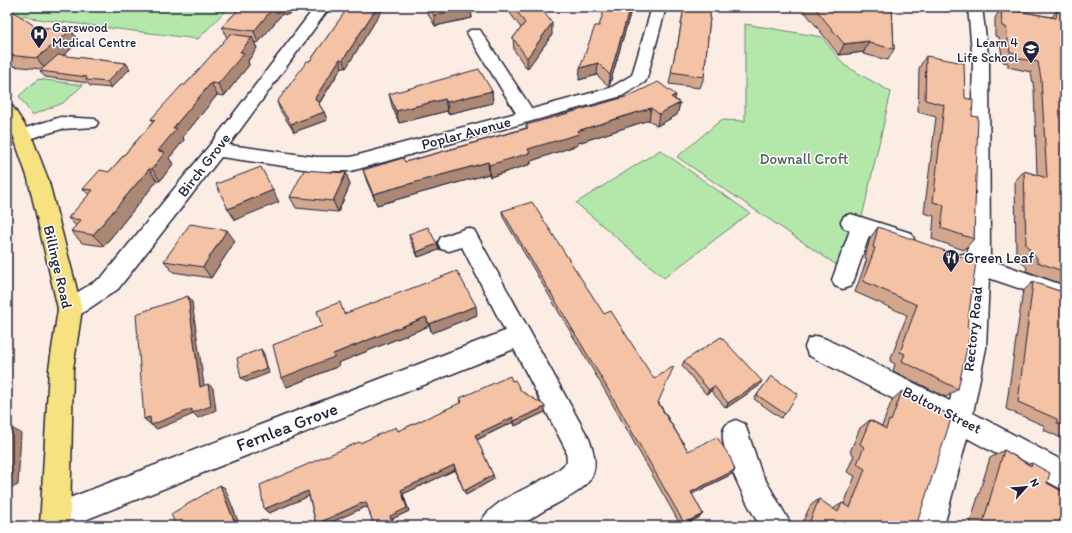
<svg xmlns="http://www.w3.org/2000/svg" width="1072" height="533" viewBox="0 0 1072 533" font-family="Itim,sans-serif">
	<rect width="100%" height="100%" fill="#fcede4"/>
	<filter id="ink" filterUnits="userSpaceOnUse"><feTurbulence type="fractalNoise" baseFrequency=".025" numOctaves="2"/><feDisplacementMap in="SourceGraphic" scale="8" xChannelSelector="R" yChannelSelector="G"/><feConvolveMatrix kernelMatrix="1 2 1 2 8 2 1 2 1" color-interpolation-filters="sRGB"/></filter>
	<g filter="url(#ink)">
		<!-- green -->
		<path fill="#b3e8aa" stroke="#6a8572" d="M 7,7 L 229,7 L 198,39 L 30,18 L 25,15 L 7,23 Z
			M 745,24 L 822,37 L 844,65 L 891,92 L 862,217 L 854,214 L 852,229 L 838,266 L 677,157 L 721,120 L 745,121 Z
			M 38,79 L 83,85 L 63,103 L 32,115 L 19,96 Z
			M 660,150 L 750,213 L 664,278 L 576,203 Z"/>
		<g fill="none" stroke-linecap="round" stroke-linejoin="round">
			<defs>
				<path id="minor" d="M 315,7 L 330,7 L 229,145 L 317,157 L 351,157 L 516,113 L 467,33 L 470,30 L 480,30 L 532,109 L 610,88 L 632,75 L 652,7 L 666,7 L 647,78 L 645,82 L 622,96 L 351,171 L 317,171 L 221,157 L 118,289 L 78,316 L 70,319 L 62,316 L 58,309 L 62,302 L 102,277 L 209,146 Z
					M 968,7 L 982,7 L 989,63 L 990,260 L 1065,286 L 1065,304 L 989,278 L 986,348 L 973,413 L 1065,462 L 1065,491 L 967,438 L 944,526 L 914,526 L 944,425 L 808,355 L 805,347 L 808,339 L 817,336 L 826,339 L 950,401 L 962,348 L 968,270 L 958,267 L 955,261 L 958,255 L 968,253 L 973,63 Z
					M 61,117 L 95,119 L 98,123 L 95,127 L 62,129 L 22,141 L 16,139 L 13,135 L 16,131 Z
					M 851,214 L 911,233 L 914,239 L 911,245 L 903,247 L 869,236 L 854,280 L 851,286 L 843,289 L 835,286 L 832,280 L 850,230 L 844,228 L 841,222 L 844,216 Z
					M 467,228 L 474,230 L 589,439 C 607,483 579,491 545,510 C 538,514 523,525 516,526 C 504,528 491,526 479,526 C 492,494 544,487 567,462 L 566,450 L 514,349 L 70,526 L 45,526 L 41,517 L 46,507 L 505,331 L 462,247 L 449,251 L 441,249 L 438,243 L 441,237 Z
					M 736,420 L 745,424 L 761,472 L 792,526 L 760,526 C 749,508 720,452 723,433 C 723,430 725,426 727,424 Z"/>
				<path id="major" d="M 7,105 L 13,107 L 31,135 L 48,179 L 82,309 L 73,369 L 70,526 L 40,526 L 49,369 L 58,309 L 28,179 L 13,135 L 7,125 Z"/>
			</defs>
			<!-- minor casing -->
			<use href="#minor" stroke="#22223b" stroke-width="3"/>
			<!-- major casing -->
			<use href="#major" stroke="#22223b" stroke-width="3"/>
			<!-- minor -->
			<use href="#minor" fill="#fff" fill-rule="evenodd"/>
			<!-- major -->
			<use href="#major" fill="#f7e281" fill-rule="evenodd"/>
		</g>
		<!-- wall -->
		<path fill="#d2a78e" stroke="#22223b" d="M 241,7 L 295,7 L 288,15 L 282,14 L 258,43 L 254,42 L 257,48 L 248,61 L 249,65 L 224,96 L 217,95 L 183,137 L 184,140 L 169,158 L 173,164 L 160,181 L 157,181 L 104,246 L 82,243 L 71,231 L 76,226 L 68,218 L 89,195 L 83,189 L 109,172 L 153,122 L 151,119 L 185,85 L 227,38 L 222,27 Z
			M 384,7 L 346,68 L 342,67 L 319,104 L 324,112 L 327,120 L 294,132 L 280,110 L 277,102 L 310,61 L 344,14 L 342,9 Z
			M 424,7 L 470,7 L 472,18 L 435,26 Z
			M 510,7 L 540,7 L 552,35 L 527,69 L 514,50 L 513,38 L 521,28 L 510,13 Z
			M 632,7 L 609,87 L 597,75 L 579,80 L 599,26 Z
			M 684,7 L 711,7 L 704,77 L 700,88 L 669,84 L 676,49 L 677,49 Z
			M 801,7 L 892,7 L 894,49 L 888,60 L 863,54 L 864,52 L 839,55 Z
			M 1001,8 L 1052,17 L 1057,10 L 1065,12 L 1065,285 L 1026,271 L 1027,268 L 1016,255 L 1015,181 L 1024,171 L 1037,175 L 1034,89 L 1031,72 L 1008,67 L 1008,63 L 1003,62 L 999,37 L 995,36 L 995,18 Z
			M 7,10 L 36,27 L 71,30 L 79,42 L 63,56 L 126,63 L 130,69 L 111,88 L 90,86 L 88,83 L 45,77 L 40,71 L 42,69 L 12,66 L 7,62 Z
			M 926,56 L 965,98 L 972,116 L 974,239 L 964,250 L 932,239 L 934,216 L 924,213 L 936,117 L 918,112 L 919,68 Z
			M 492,91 L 493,103 L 448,114 L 447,111 L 399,123 L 392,106 L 389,94 Z
			M 675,99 L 680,103 L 677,115 L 657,126 L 649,120 L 578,143 L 578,145 L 531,161 L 531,164 L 490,177 L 489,174 L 377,205 L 367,182 L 363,170 L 405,162 L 526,128 L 526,125 Z
			M 346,173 L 350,185 L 338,212 L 296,208 L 290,197 Z
			M 502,211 L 659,403 L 688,451 L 735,470 L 732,474 L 692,494 L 703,514 L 700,517 L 681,526 L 604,389 L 503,217 Z
			M 878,227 L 958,389 L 946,397 L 893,371 L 895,364 L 890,361 L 907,315 L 855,292 L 867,259 L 865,258 L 870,238 Z
			M 409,234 L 437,244 L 439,250 L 418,257 L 410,240 Z
			M 235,241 L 211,278 L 173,272 L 164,261 Z
			M 1033,282 L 1065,293 L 1065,438 L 1063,439 L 1044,430 L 1045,426 L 1006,409 L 1023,291 Z
			M 345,314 L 477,315 L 432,333 L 429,326 L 338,363 L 339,366 L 287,387 L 322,326 Z
			M 684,361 L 759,386 L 726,408 L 711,391 L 706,394 L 682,366 Z
			M 771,376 L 785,414 L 781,418 L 754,399 Z
			M 512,381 L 521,391 L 545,412 L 515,426 L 513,422 L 477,440 L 493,475 L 494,479 L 466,495 L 455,470 L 403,494 L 409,511 L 392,519 L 395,526 L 374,526 L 368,507 L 366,508 L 365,507 L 323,526 L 319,526 L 316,524 L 309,496 L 269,513 L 264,509 L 360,443 L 398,431 L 461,403 L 460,398 Z
			M 902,391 L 916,526 L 801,526 L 810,506 L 819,499 L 833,509 L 842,503 L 844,504 L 855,476 L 847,472 L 854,455 L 850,452 L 860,428 L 870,420 L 882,426 L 892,400 Z
			M 1004,450 L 1029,464 L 1032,463 L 1047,483 L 1065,526 L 969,526 L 990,458 Z"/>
		<!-- shaded-wall -->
		<path fill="#ab8874" stroke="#22223b" d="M 274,7 L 279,7 L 282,14 L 258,43 L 254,31 Z
			M 285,7 L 295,7 L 288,15 Z
			M 377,7 L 384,7 L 346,68 L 343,60 Z
			M 471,7 L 472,18 L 435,26 L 434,15 Z
			M 630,7 L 632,7 L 609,87 L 610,75 Z
			M 552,23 L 552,35 L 527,69 L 527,58 Z
			M 71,30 L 79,42 L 46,70 L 37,58 Z
			M 252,37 L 257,48 L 248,61 L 249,65 L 224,96 L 218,84 L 240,52 Z
			M 869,41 L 864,52 L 839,55 L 844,44 Z
			M 340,59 L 342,67 L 317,106 L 315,98 Z
			M 126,63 L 130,69 L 111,88 L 107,82 Z
			M 598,63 L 597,75 L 579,80 L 580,68 Z
			M 211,83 L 217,95 L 183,137 L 184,140 L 169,158 L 173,164 L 160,181 L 152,169 L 158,151 L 173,128 Z
			M 492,91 L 493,103 L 448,114 L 447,102 Z
			M 676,95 L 673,107 L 671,97 Z
			M 445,99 L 447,111 L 399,123 L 396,111 Z
			M 680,103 L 677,115 L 657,126 L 659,114 Z
			M 651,108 L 649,120 L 578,143 L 578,145 L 531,161 L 531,164 L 490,177 L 489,165 L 528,149 L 577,131 Z
			M 324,112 L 327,120 L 294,132 L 291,124 Z
			M 488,162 L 489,174 L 377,205 L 373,194 Z
			M 149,169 L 157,181 L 104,246 L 93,235 Z
			M 346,173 L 350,185 L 338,212 L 333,201 Z
			M 273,190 L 279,202 L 235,220 L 228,209 Z
			M 7,200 L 9,202 L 10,225 L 7,226 Z
			M 227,230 L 235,241 L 211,278 L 203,267 Z
			M 437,244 L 439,250 L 418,257 L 417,252 Z
			M 188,296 L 192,302 L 205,392 L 200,387 Z
			M 476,306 L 477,315 L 432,333 L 429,324 Z
			M 426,317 L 429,326 L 338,363 L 339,366 L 287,387 L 281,378 L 333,354 Z
			M 261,349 L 264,354 L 269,373 L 246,382 L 241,378 Z
			M 762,381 L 759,386 L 726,408 L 728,403 Z
			M 208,384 L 213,388 L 216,410 L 198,418 L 194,414 L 157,429 L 151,425 Z
			M 714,386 L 711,391 L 706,394 L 709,390 Z
			M 545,407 L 545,412 L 515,426 L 514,421 Z
			M 150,417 L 156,422 L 150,424 L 144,419 Z
			M 513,417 L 513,422 L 476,440 L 475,435 Z
			M 7,426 L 21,433 L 18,485 L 7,490 Z
			M 454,465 L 455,470 L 403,494 L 409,511 L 392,519 L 395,526 L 393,526 L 390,516 L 401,490 Z
			M 735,470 L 732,474 L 688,496 L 691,492 Z
			M 493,475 L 494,479 L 466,495 L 464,491 Z
			M 220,485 L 225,488 L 240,526 L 236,526 Z
			M 308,491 L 312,495 L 269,513 L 264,509 Z
			M 366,502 L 369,506 L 366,508 L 365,507 L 323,526 L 319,526 L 316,524 L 362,503 Z
			M 703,514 L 700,517 L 682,526 L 684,523 Z"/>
		<!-- building -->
		<path fill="#f4c2a5" stroke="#22223b" d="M 241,7 L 274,7 L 254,31 L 222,27 Z
			M 343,7 L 377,7 L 343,60 L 340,59 L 315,98 L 324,112 L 291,124 L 277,102 L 307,61 L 310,61 L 347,9 L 342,9 Z
			M 429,7 L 471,7 L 434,15 Z
			M 514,7 L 540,7 L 552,23 L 527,58 L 513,38 L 525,23 Z
			M 605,7 L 630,7 L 610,75 L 598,63 L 580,68 L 595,26 L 599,26 Z
			M 684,7 L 711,7 L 704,77 L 671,72 L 676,49 L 677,49 Z
			M 814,7 L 892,7 L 894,49 L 869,43 L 869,41 L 844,44 Z
			M 1001,8 L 1056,18 L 1057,10 L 1065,12 L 1065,272 L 1037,262 L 1037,258 L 1026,245 L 1024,171 L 1047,178 L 1041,79 L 1038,62 L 1016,58 L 1015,53 L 1010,52 L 1006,27 L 1002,26 Z
			M 10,9 L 36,27 L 71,30 L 37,58 L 7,55 L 7,10 Z
			M 230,34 L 252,37 L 240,52 L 244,53 L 218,84 L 211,83 L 173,128 L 177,128 L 158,151 L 165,152 L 152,169 L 149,169 L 93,235 L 71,231 L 81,220 L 68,218 L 93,190 L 83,189 L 100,170 L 109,172 L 155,120 L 151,119 L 182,85 L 185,85 Z
			M 58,55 L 126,63 L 107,82 L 86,80 L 87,77 L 40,71 Z
			M 926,56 L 964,63 L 965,98 L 973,100 L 972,116 L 978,117 L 974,239 L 941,228 L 944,205 L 933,202 L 944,105 L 925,100 Z
			M 479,69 L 492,91 L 447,102 L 445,99 L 396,111 L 389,94 Z
			M 658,82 L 676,95 L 671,97 L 680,103 L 659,114 L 651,108 L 577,131 L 579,134 L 528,149 L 530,153 L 489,165 L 488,162 L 373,194 L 363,170 L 403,158 L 405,162 L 528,128 L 526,125 L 629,96 Z
			M 261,167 L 273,190 L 228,209 L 216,184 Z
			M 304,170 L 346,173 L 333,201 L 290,197 Z
			M 532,202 L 604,314 L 611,311 L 654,379 L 674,366 L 658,403 L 688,451 L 717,437 L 730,457 L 735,470 L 691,492 L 703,514 L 684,523 L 605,384 L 502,211 Z
			M 190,224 L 227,230 L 203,267 L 164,261 Z
			M 428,227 L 437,244 L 417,252 L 409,234 Z
			M 878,227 L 976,262 L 967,327 L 971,329 L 958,389 L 902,361 L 905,354 L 900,352 L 917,305 L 863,281 L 875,248 L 873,247 Z
			M 457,271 L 476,306 L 429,324 L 426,317 L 333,354 L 334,357 L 281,378 L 273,345 L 322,326 L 317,311 L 340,302 L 344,314 Z
			M 1033,282 L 1065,293 L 1065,427 L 1057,423 L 1057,419 L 1018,402 Z
			M 188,296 L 200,387 L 208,384 L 211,406 L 192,413 L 192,409 L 151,425 L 150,417 L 144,419 L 136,314 Z
			M 721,337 L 762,381 L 728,403 L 714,386 L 709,390 L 684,361 Z
			M 261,349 L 266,368 L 241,378 L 237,358 Z
			M 510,376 L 512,381 L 515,380 L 521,391 L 544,405 L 545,407 L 514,421 L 513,417 L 475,435 L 493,475 L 464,491 L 454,465 L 401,490 L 407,508 L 390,516 L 393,526 L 374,526 L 366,502 L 363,504 L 362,503 L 316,524 L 308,491 L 264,509 L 260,485 L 359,442 L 360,443 L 396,427 L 398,431 L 462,402 L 460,398 Z
			M 771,376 L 798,394 L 785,414 L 757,395 Z
			M 902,391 L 952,416 L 916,526 L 818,526 L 810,521 L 819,499 L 838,512 L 842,503 L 850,508 L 865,469 L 857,464 L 864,447 L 860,444 L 870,420 L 886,429 L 889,420 L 891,421 Z
			M 1004,450 L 1031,466 L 1032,463 L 1050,473 L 1047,483 L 1065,493 L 1065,526 L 982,526 Z
			M 220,485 L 236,526 L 176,526 L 171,514 Z"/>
	</g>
	<!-- icons -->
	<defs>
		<symbol id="hospital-pin" viewBox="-11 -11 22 30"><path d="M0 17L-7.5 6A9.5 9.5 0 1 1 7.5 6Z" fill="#22223b" stroke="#fff"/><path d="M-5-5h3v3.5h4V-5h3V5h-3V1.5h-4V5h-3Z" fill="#fff"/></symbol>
		<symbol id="school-pin" viewBox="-11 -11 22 30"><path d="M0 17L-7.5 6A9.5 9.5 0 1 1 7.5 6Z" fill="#22223b" stroke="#fff"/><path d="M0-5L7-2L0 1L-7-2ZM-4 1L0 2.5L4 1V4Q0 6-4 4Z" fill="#fff"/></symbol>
		<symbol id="restaurant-pin" viewBox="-11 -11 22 30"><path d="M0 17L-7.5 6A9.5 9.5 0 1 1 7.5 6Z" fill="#22223b" stroke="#fff"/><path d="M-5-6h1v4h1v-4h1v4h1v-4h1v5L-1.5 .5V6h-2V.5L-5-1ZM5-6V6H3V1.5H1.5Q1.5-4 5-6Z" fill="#fff"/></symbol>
	</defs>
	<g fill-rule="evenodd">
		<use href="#hospital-pin" x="29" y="24" width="20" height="27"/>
		<use href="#school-pin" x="1021" y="39" width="20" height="27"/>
		<use href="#restaurant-pin" x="941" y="248" width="20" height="27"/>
	</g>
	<g text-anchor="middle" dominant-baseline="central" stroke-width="3" stroke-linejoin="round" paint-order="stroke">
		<!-- far-poi labels -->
		<g font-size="13" fill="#22223b" stroke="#fff" text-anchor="start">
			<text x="52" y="27">Garswood<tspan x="52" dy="15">Medical Centre</tspan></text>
			<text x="1018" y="42" text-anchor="end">Learn 4<tspan x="1018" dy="15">Life School</tspan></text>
		</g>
		<!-- street labels -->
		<g font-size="15" fill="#22223b" stroke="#fff">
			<text transform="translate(466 133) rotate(-15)">Poplar Avenue</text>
			<text transform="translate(204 165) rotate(-52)">Birch Grove</text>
			<text transform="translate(58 267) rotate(77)">Billinge Road</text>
			<text transform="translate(973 329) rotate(-84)">Rectory Road</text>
			<text transform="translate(942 410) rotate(27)">Bolton Street</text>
		</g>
		<!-- park labels -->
		<g font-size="15" fill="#4e5d5c" stroke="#fff">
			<text x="804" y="159">Downall Croft</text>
		</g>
		<!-- poi labels -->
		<g font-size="15" fill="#22223b" stroke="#fff" text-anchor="start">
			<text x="964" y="258">Green Leaf</text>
		</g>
		<!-- near-street labels -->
		<g font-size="18" fill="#22223b" stroke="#fff">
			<text transform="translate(287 427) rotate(-21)">Fernlea Grove</text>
		</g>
	</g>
	<!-- margin -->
	<rect width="1072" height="533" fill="none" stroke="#fff" stroke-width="24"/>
	<rect x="12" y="12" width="1048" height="509" fill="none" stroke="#22223b" stroke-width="1.5" filter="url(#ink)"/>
	<!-- north arrow -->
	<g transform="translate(1026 487) rotate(63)" stroke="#ffffff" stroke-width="3" paint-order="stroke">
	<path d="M0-3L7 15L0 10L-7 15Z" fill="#22223b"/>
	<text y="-6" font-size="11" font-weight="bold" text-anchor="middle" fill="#22223b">N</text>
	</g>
</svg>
